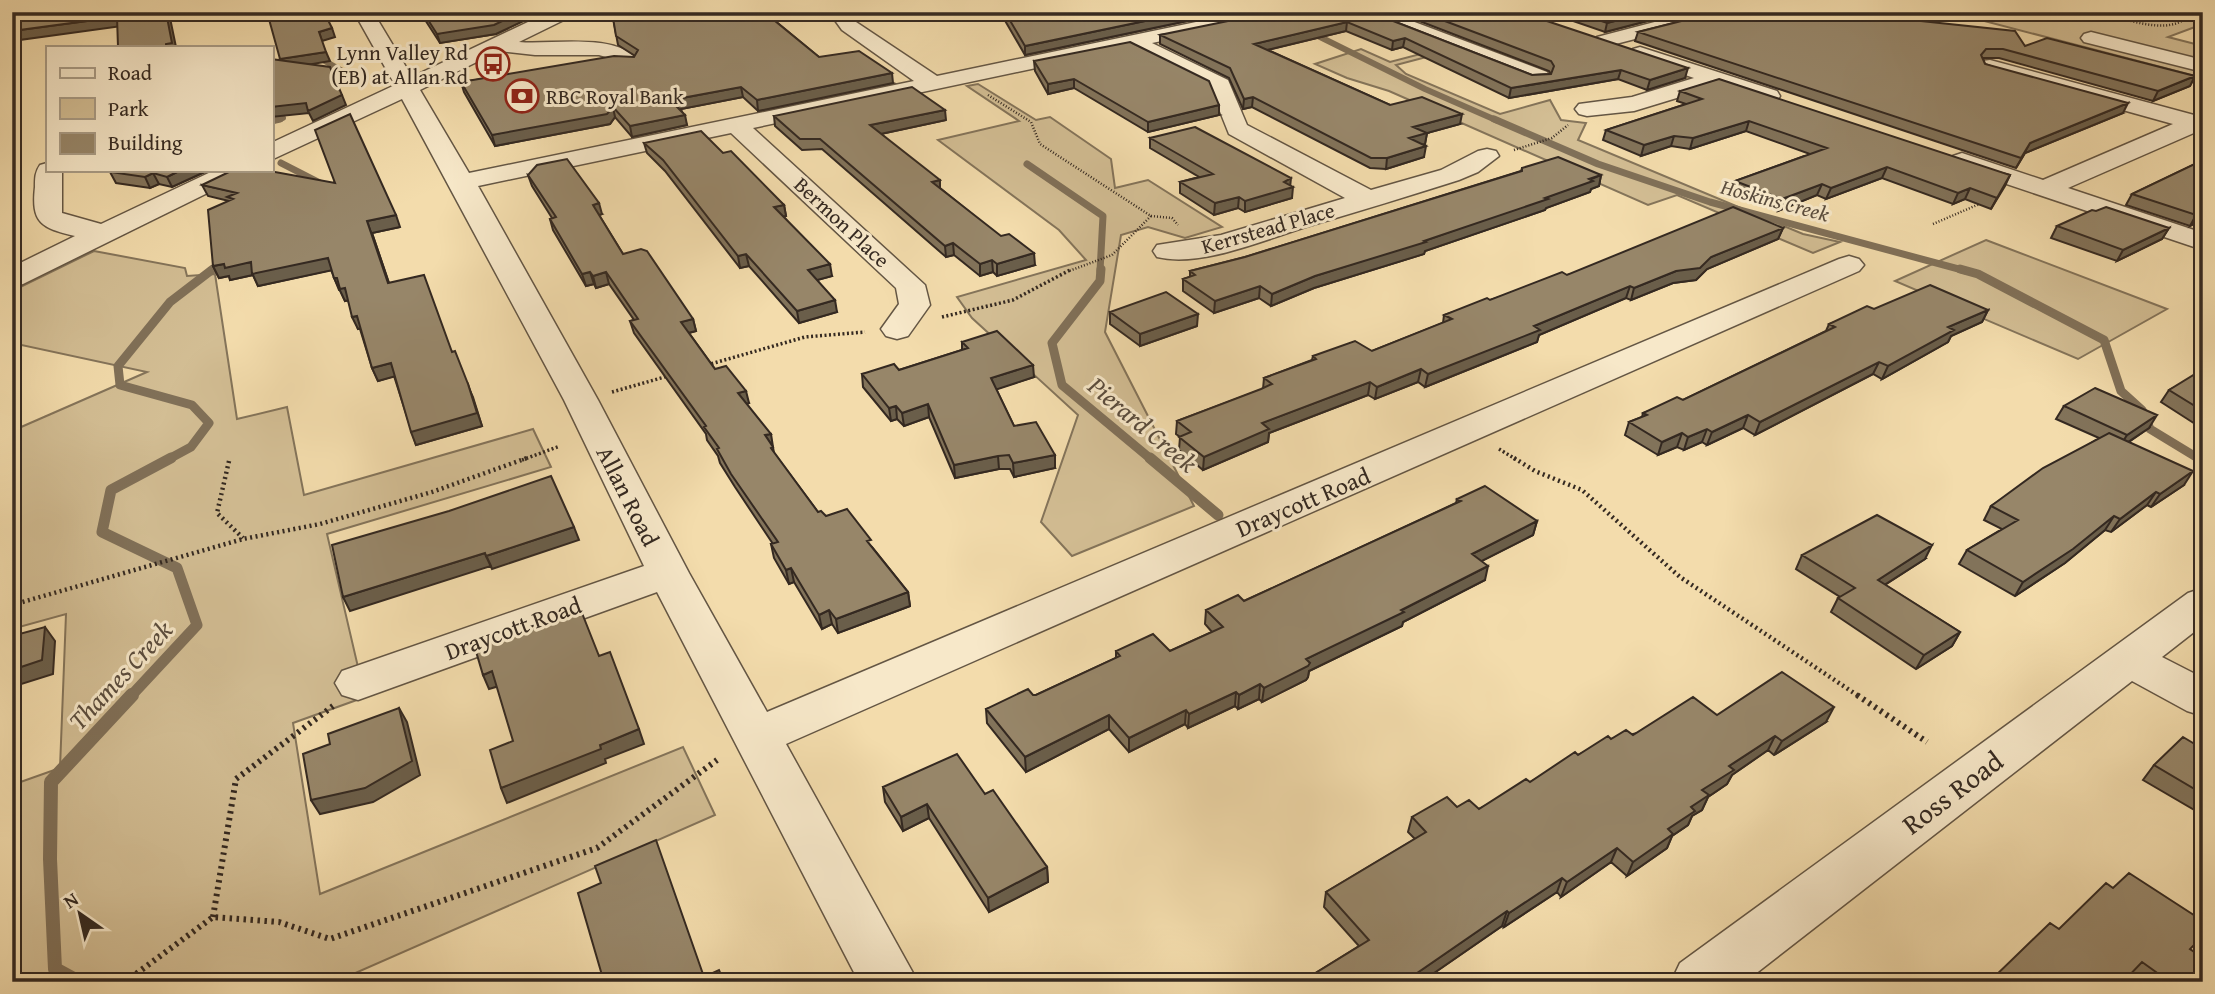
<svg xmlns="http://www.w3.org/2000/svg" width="2215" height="994" viewBox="0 0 2215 994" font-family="'Gentium Book Plus',serif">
	<rect width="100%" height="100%" fill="#f3dcac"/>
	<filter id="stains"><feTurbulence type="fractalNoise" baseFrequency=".00286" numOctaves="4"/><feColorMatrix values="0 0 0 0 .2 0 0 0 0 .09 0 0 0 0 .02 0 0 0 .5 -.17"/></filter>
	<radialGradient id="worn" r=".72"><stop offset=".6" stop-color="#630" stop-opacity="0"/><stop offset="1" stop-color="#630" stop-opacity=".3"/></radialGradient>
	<!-- green -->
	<path fill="#d3be94" stroke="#84745a" stroke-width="2" d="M 1950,12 L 2203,12 L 2203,24 L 2168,37 L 2203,46 L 2203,78 Z
		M 1451,46 L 1457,49 L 1396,65 L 1406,74 L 1500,114 L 1550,100 L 1561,120 L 1586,123 L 1578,140 L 1803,234 L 1840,242 L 1813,253 L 1677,195 L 1648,205 L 1389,91 L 1347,78 L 1315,64 L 1361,49 L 1390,62 Z
		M 978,84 L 1036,120 L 1050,117 L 1111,159 L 1115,188 L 1148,180 L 1222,227 L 1185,238 L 1148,227 L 1121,235 L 1105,332 L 1194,506 L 1072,556 L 1041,522 L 1078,415 L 972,318 L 957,297 L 1086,260 L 1059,230 L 938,140 L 1019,121 L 967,86 Z
		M 1986,240 L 2167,309 L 2078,359 L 1895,281 Z
		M 94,251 L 185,268 L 187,276 L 215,274 L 237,419 L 287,407 L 304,495 L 533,429 L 551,467 L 327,534 L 365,697 L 293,723 L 320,894 L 683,747 L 715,815 L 335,982 L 12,982 L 12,785 L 60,768 L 66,614 L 12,629 L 12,431 L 147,372 L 12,343 L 12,291 Z"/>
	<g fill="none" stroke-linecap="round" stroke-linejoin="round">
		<!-- stream-far4 -->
		<path stroke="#807058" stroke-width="6" d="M 1310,32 L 1425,89 L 1498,121
			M 316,56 L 346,73 L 320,78
			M 273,121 L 283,118 L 279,104"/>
		<!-- stream-far3 -->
		<path stroke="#807058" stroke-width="7" d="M 1494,119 L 1598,164 L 1710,202 L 1966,271
			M 271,121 L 280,119
			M 281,163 L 322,184
			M 1027,164 L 1103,216 L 1100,271
			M 211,271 L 225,260"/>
		<!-- stream-far2 -->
		<path stroke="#807058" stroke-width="9" d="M 1101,269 L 1100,281 L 1052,343 L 1062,385 L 1152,460
			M 1960,269 L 1978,274 L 2104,340 L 2121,391 L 2142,410 L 2150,429 L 2201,460
			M 167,460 L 191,447 L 209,423 L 192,405 L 120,385 L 118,366 L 170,302 L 213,269"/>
		<!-- stream-far1 -->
		<path stroke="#807058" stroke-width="11" d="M 1150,458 L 1218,515
			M 2198,458 L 2203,461
			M 130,697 L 197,625 L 177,568 L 102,532 L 111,490 L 171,458"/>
		<!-- stream -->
		<path stroke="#807058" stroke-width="14" d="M 79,982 L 55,969 L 50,859 L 51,782 L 132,695"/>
		<defs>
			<path id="minor" d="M 354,12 L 373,12 L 412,77 L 549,12 L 574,12 L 572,16 L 519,42 C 552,45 617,32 638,61 L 634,65 L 620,65 L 613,59 L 599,55 L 535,55 L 499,51 L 420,90 L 469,173 L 914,81 L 842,30 L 829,12 L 848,12 L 856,22 L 937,76 L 1244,12 L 1282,12 L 1273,18 L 1152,43 L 1228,80 L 1247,125 L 1371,190 L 1441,170 L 1478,151 L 1487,149 L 1496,151 L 1499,156 L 1478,172 L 1459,180 C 1409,196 1359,211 1309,226 C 1266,239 1201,268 1157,257 L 1153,251 L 1157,245 L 1221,235 L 1345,198 L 1229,134 L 1211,89 L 1130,48 L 753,128 L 925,285 L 930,305 L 908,336 L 897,339 L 886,336 L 881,329 L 899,304 L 896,288 L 731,133 L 478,186 L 598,400 L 689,573 L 767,712 L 1839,259 L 1849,256 L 1859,259 L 1864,265 L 1859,271 L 786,744 L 918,982 L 859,982 L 657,592 L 358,700 L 342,695 L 335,683 L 342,671 L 644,566 L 564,400 L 402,99 L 271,160 L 271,143 L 395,85 Z
				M 1361,12 L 1388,12 L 1547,72 L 1550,77 L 1547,82 L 1531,82 L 1363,16 Z
				M 1693,12 L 1726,12 L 1724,16 L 1604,47 L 1597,45 L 1594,41 L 1597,37 Z
				M 2091,32 L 2203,60 L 2203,72 L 2084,42 L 2081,38 L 2084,34 Z
				M 1640,47 L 1777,91 L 1780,96 L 1777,101 L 1769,103 L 1716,86 L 1634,111 L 1587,116 L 1579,114 L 1575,109 L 1579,104 L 1632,97 L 1694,78 L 1633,57 L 1630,53 L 1633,49 Z
				M 1990,60 L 2194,115 L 2203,113 L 2203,129 L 2068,188 L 2203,233 L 2203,250 L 1953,166 L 1949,161 L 1953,156 L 1962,153 L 2043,180 L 2173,124 L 1982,71 L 1979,66 L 1982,61 Z
				M 47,163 L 47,170 L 62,170 L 62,213 L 101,224 L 215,170 L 248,170 L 244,175 L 23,284 L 12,287 L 12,267 L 75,236 C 41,228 31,223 35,187 C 35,178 35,172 40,165 Z
				M 2203,588 L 2203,625 L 2162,657 L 2203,678 L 2203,716 L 2187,711 L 2132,681 L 1745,982 L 1671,982 L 1680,963 L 2188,593 Z"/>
		</defs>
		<!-- minor casing -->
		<use href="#minor" stroke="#645644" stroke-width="3"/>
		<!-- path-far3 -->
		<path stroke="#342921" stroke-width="2.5" stroke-dasharray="1 2" stroke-linecap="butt" d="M 2029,12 L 2038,16
			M 2113,17 C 2140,22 2172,36 2193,12
			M 988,95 L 1031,122 L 1040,144 L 1151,216 L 1112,255 L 1069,271
			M 1514,150 L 1552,138 L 1568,125
			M 1151,216 L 1172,218 L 1178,225
			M 1933,224 L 1984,202"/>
		<!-- path-far2 -->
		<path stroke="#342921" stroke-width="3.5" stroke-dasharray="2 2.5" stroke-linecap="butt" d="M 942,317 L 1013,300 L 1072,269
			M 707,365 L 805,337 L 865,332
			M 612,392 L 668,376
			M 1499,449 L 1517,460
			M 522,460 L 560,446"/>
		<!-- path-far1 -->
		<path stroke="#342921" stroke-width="4.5" stroke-dasharray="2 3.5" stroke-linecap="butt" d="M 1514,458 L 1535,471 L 1582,490 L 1680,577 L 1860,697
			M 229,461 L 217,513 L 243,538
			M 12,605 L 243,539 L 320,524 L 432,492 L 527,458"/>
		<!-- path -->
		<path stroke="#342921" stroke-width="6" stroke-dasharray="2.5 4.5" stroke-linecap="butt" d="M 1857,695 L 1927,742
			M 213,917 L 236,779 L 333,706
			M 125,982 L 213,917 L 279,922 L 330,939 L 597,848 L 717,760"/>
		<!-- minor -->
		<use href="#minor" fill="#f7e8c9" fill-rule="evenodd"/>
	</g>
	<!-- wall -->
	<path fill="#82735a" stroke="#342921" stroke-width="2" d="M 420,12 L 542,12 L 496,34 L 440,43 Z
		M 612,12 L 772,12 L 768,15 L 819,57 L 893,83 L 758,111 L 743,97 L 681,109 L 687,125 L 632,137 L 615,117 L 610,124 L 495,146 L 464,92 L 461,82 L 634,57 L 635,56 L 618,45 Z
		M 1000,12 L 1230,12 L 1025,55 Z
		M 1370,12 L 1532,75 L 1551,74 L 1549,71 L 1396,12 L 1520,12 L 1685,78 L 1647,90 L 1618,79 L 1509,98 L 1403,47 L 1392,50 L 1346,31 L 1268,50 L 1390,105 L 1460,124 L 1427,133 L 1425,144 L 1422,145 L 1424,157 L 1386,169 L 1370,168 L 1252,107 L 1243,109 L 1229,78 L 1160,44 L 1160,35 Z
		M 1547,12 L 1682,12 L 1605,32 Z
		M 1717,12 L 1856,12 L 1851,14 L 2025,46 L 2195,76 L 2190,86 L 2153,101 L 1999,58 L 1983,58 L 1985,64 L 2123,113 L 2025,153 L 2016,168 L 1635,41 L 1638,32 Z
		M 1034,61 L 1219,115 L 1148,132 L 1074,88 L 1048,94 L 1035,71 Z
		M 1680,91 L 2010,175 L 1991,209 L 1965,199 L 1953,204 L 1882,178 L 1826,199 L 1817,195 L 1778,211 L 1732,192 L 1735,181 L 1810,154 L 1746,131 L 1690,149 L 1671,146 L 1641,156 L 1603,140 L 1606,130 L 1686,104 L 1677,101 Z
		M 774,116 L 946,120 L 881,134 L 940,188 L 1035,265 L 997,276 L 993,272 L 980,276 L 954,255 L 946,257 L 822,149 L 802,150 L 775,126 Z
		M 1150,138 L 1290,185 L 1292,198 L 1245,212 L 1238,208 L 1214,215 L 1180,193 L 1180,182 L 1199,177 L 1150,148 Z
		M 644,143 L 723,153 L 784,205 L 786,216 L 783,216 L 832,276 L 817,280 L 837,312 L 799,323 L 749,266 L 740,268 L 665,171 L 647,153 Z
		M 2203,160 L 2203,219 L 2190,226 L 2126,205 L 2132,194 Z
		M 1522,168 L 1601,175 L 1599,186 L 1591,189 L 1590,192 L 1546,208 L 1545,210 L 1425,251 L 1424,254 L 1314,288 L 1271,306 L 1259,298 L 1214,313 L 1183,291 L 1183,279 L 1190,277 L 1190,271 L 1245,257 L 1521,171 Z
		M 209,170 L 172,187 L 159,184 L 150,188 L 116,183 L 110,172 Z
		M 528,175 L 602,214 L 599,215 L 623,254 L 693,319 L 696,331 L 689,333 L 715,369 L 749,403 L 747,404 L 773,447 L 774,453 L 818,512 L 872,547 L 908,592 L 910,606 L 838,633 L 832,624 L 822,629 L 794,582 L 789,584 L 774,558 L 771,544 L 773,544 L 735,487 L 720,463 L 718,456 L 707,440 L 706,434 L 634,333 L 630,321 L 634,320 L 609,284 L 596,288 L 594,284 L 586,286 L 553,230 L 550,219 L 552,218 L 532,186 Z
		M 202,185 L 400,227 L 372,233 L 389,283 L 452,352 L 473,397 L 482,426 L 416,445 L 394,376 L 378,381 L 372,368 L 360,329 L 358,329 L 348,300 L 345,301 L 340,290 L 339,290 L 331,270 L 258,286 L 253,275 L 230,280 L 229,276 L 219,278 L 213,266 L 229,201 L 208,196 Z
		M 2057,226 L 2169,228 L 2162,239 L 2117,261 L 2051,238 Z
		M 1783,228 L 1778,239 L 1707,269 L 1696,280 L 1673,283 L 1631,300 L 1626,298 L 1539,335 L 1537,342 L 1425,387 L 1418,382 L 1375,399 L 1368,395 L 1269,433 L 1268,442 L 1203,470 L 1179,450 L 1180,437 L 1176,434 L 1177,421 L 1263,389 L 1264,378 L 1312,360 L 1313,356 L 1372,351 L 1443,323 L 1444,315 L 1567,275 Z
		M 1874,309 L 1988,310 L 1982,322 L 1951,336 L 1948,342 L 1882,379 L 1873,374 L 1755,435 L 1743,428 L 1707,445 L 1702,442 L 1684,450 L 1677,447 L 1658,455 L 1625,435 L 1629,422 L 1642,417 L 1643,413 L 1683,400 L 1826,331 L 1829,324 Z
		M 1110,312 L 1197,326 L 1140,346 L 1110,324 Z
		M 962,342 L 1034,377 L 996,389 L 1014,426 L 1055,468 L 1014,477 L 1010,469 L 999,469 L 955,478 L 929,417 L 904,426 L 897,419 L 891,421 L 863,387 L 862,374 L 899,370 L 962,350 Z
		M 2203,373 L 2203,429 L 2161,402 L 2169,390 Z
		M 2064,406 L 2149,428 L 2129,442 L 2184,485 L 2151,507 L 2147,505 L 2111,532 L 2105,530 L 2065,563 L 2015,596 L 1959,564 L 1967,550 L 2002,529 L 1984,520 L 1991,506 L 2099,438 L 2056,419 Z
		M 1457,499 L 1537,521 L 1533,535 L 1481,561 L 1485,580 L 1403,622 L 1402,626 L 1309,671 L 1308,677 L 1306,680 L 1262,702 L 1259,699 L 1238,709 L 1235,706 L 1188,728 L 1185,724 L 1129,752 L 1109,729 L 1026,772 L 987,723 L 986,709 L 1036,695 L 1116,658 L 1116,651 L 1170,651 L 1212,632 L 1205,624 L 1206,610 L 1244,601 L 1456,503 Z
		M 1802,555 L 1925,559 L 1885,585 L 1960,632 L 1952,646 L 1916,669 L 1831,612 L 1838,598 L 1840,597 L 1796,569 Z
		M 1717,715 L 1826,722 L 1774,755 L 1768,750 L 1732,775 L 1727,784 L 1708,797 L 1702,810 L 1692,816 L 1688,825 L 1672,836 L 1667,848 L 1627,876 L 1611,862 L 1561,897 L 1557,892 L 1504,927 L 1502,926 L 1421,982 L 1301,982 L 1359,946 L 1324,907 L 1326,892 L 1415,839 L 1408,832 L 1412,817 L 1457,807 L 1479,809 L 1530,782 L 1578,755 L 1611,739 Z
		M 2203,749 L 2203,815 L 2143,780 L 2154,765 Z
		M 883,787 L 985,794 L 1047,867 L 1048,882 L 989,912 L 929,818 L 903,831 L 885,802 Z
		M 2059,929 L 2190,949 L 2203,982 L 2136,982 Z"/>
	<!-- shaded-wall -->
	<path fill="#6a5e4a" stroke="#342921" stroke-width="2" d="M 166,12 L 192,12 L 193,15 L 170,18 L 176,47 L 166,47 Z
		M 521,12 L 542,12 L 496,34 L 440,43 L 437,34 Z
		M 1188,12 L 1230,12 L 1025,55 L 1025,46 Z
		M 1650,12 L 1682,12 L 1605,32 L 1607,23 Z
		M 117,17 L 122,26 L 12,41 L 12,31 Z
		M 1347,22 L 1346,31 L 1254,53 L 1254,44 Z
		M 332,28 L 335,37 L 322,41 L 319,32 Z
		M 1405,38 L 1403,47 L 1392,50 L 1393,41 Z
		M 326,52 L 330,61 L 284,69 L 280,59 Z
		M 1688,68 L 1685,78 L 1647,90 L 1650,80 Z
		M 1621,70 L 1618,79 L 1509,98 L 1511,88 Z
		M 892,73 L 893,83 L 758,111 L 757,100 Z
		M 2195,76 L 2190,86 L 2153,101 L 2158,91 Z
		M 1074,79 L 1074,88 L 1048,94 L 1048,84 Z
		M 741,87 L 743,97 L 681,109 L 681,111 L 673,103 L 677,99 Z
		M 342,95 L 346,105 L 313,121 L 309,113 L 271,117 L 271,107 Z
		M 1253,97 L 1252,107 L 1243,109 L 1244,99 Z
		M 2128,103 L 2123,113 L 2025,153 L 2016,168 L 2030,143 Z
		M 1219,105 L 1219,115 L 1148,132 L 1148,122 Z
		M 613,107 L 615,117 L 610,124 L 495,146 L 492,135 Z
		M 945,110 L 946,120 L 871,136 L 870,125 Z
		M 1462,114 L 1460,124 L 1427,133 L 1425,144 L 1407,149 L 1413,127 Z
		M 685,115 L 687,125 L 632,137 L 630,126 Z
		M 1749,121 L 1746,131 L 1690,149 L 1693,138 Z
		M 1674,136 L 1671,146 L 1641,156 L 1644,145 Z
		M 1426,146 L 1424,157 L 1386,169 L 1387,158 Z
		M 1887,167 L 1882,178 L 1826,199 L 1831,188 Z
		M 181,170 L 209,170 L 172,187 L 167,177 Z
		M 153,173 L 159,184 L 150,188 L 145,177 Z
		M 1601,175 L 1599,186 L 1591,189 L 1590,192 L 1546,208 L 1545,210 L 1425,251 L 1424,254 L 1314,288 L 1271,306 L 1272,294 L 1315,276 L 1424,241 L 1545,198 Z
		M 2010,175 L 2005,186 L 1991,209 L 1997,198 Z
		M 1291,178 L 1290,188 L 1293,187 L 1292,198 L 1245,212 L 1245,201 L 1284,182 Z
		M 940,180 L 940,191 L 932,182 Z
		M 1822,184 L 1817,195 L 1778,211 L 1782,199 Z
		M 1970,188 L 1965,199 L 1953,204 L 1958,193 Z
		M 1239,197 L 1238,208 L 1214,215 L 1215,203 Z
		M 599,203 L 602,214 L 596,216 L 593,205 Z
		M 784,205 L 786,216 L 776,218 L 774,207 Z
		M 2203,211 L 2203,219 L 2190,226 L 2196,215 Z
		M 396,215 L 400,227 L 372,233 L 393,295 L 367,221 Z
		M 1783,228 L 1778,239 L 1707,269 L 1696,280 L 1673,283 L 1631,300 L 1634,288 Z
		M 2169,228 L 2162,239 L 2117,261 L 2123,250 Z
		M 953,243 L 954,255 L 946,257 L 945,246 Z
		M 1034,253 L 1035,265 L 997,276 L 997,264 Z
		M 746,254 L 749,266 L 740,268 L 738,256 Z
		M 328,258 L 333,270 L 258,286 L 253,275 L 230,280 L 229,276 L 219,278 L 213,266 L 224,264 Z
		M 992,260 L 993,272 L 980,276 L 980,264 Z
		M 830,264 L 832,276 L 810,282 L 808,270 Z
		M 590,272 L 594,284 L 586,286 L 582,274 Z
		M 606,272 L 609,284 L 596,288 L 593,276 Z
		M 334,278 L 337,278 L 345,288 L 350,300 L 345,301 Z
		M 1260,286 L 1259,298 L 1214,313 L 1215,301 Z
		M 1630,286 L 1626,298 L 1539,335 L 1537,342 L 1425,387 L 1428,374 L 1534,326 Z
		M 835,300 L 837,312 L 799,323 L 797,311 Z
		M 1988,310 L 1982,322 L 1951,336 L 1948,342 L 1882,379 L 1888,366 L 1948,327 Z
		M 1198,314 L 1197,326 L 1140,346 L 1140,334 Z
		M 357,316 L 362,328 L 358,329 L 352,317 Z
		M 693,319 L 696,331 L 684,334 L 681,322 Z
		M 1879,362 L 1873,374 L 1755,435 L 1760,422 Z
		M 391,363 L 396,376 L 378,381 L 372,368 Z
		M 1033,365 L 1034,377 L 992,391 L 991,378 Z
		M 1421,369 L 1418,382 L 1375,399 L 1377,387 Z
		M 1370,382 L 1368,395 L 1269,433 L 1268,442 L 1203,470 L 1204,457 L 1262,423 Z
		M 468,384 L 482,426 L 416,445 L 411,432 Z
		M 746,391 L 749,403 L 741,406 L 738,393 Z
		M 928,404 L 929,417 L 904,426 L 902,413 Z
		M 896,406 L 897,419 L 891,421 L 889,408 Z
		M 1748,415 L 1743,428 L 1707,445 L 1712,432 Z
		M 2157,415 L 2149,428 L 2119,448 L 2127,435 Z
		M 1707,429 L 1702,442 L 1684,450 L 1688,437 Z
		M 1682,433 L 1677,447 L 1658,455 L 1662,442 Z
		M 771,434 L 773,447 L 765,435 Z
		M 1055,455 L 1055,468 L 1014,477 L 1013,463 Z
		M 998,456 L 999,469 L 955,478 L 954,465 Z
		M 2193,471 L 2184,485 L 2151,507 L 2160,494 Z
		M 2156,492 L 2147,505 L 2111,532 L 2120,519 Z
		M 2114,516 L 2105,530 L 2065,563 L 2015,596 L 2023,582 Z
		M 1537,521 L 1533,535 L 1468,568 L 1472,554 Z
		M 574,527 L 579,540 L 492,569 L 486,556 Z
		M 1932,545 L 1925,559 L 1870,594 L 1878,580 Z
		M 485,553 L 491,566 L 350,611 L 343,597 Z
		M 1488,566 L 1485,580 L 1403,622 L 1402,626 L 1309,671 L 1308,677 L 1306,680 L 1262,702 L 1264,688 L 1306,659 Z
		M 791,568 L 794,582 L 789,584 L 786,570 Z
		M 908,592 L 910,606 L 838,633 L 836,619 Z
		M 829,610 L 832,624 L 822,629 L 819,615 Z
		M 45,627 L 55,641 L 53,674 L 12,687 L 12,670 Z
		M 1960,632 L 1952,646 L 1916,669 L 1924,655 Z
		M 492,671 L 499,686 L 489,689 L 483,675 Z
		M 1260,684 L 1259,699 L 1238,709 L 1239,695 Z
		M 1236,692 L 1235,706 L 1188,728 L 1189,714 Z
		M 1834,707 L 1826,722 L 1774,755 L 1782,741 Z
		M 399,708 L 407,722 L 420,775 L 373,802 L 320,814 L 311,800 Z
		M 1186,710 L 1185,724 L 1129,752 L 1129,738 Z
		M 1109,715 L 1109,729 L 1026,772 L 1025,757 Z
		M 639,729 L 644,744 L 605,759 L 606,763 L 507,803 L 501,788 L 600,745 Z
		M 1775,736 L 1768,750 L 1732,775 L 1727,784 L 1708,797 L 1702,810 L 1692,816 L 1688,825 L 1672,836 L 1667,848 L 1627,876 L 1633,862 L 1691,807 L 1702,790 L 1729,766 Z
		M 927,804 L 929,818 L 903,831 L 901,817 Z
		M 1617,848 L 1611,862 L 1561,897 L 1567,882 Z
		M 1047,867 L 1048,882 L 989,912 L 988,898 Z
		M 1562,878 L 1557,892 L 1504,927 L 1509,913 Z
		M 1507,911 L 1502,926 L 1421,982 L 1404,982 Z"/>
	<!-- building -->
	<path fill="#978669" stroke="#342921" stroke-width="2" d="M 41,12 L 166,12 L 172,43 L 166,44 L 166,47 L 118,47 L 117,17 L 12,31 L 12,16 Z
		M 267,12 L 324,12 L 332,28 L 319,32 L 326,52 L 280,59 Z
		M 423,12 L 521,12 L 494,25 L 437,34 Z
		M 612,12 L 764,12 L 819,57 L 859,51 L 892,73 L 757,100 L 741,87 L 677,99 L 679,101 L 673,103 L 685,115 L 630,126 L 613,107 L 607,114 L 492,135 L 461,82 L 614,56 L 634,57 L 638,50 L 616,36 Z
		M 1005,12 L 1188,12 L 1025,46 Z
		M 1272,12 L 1370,12 L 1532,75 L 1551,74 L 1554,66 L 1551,61 L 1421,12 L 1520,12 L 1688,68 L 1650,80 L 1621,70 L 1511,88 L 1405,38 L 1393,41 L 1347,22 L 1254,44 L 1390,105 L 1422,97 L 1462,114 L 1413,127 L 1427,133 L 1409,138 L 1426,146 L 1387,158 L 1371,158 L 1253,97 L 1244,99 L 1230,68 L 1160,35 Z
		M 1575,12 L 1650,12 L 1607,23 Z
		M 1717,12 L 1836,12 L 2015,31 L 2025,46 L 2047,38 L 2195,76 L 2158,91 L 2003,49 L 1986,49 L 1981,55 L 1985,64 L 2128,103 L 2030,143 L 2021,158 L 1638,32 Z
		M 1130,42 L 1209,81 L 1219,105 L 1148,122 L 1074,79 L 1048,84 L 1034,61 Z
		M 271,59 L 330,67 L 342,95 L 308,111 L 306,103 L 271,107 Z
		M 1719,79 L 2010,175 L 1997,198 L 1970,188 L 1958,193 L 1887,167 L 1831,188 L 1822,184 L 1782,199 L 1735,181 L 1827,148 L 1749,121 L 1693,138 L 1674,136 L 1644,145 L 1606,130 L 1702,99 L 1680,91 Z
		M 912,87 L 945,110 L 870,125 L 940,180 L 932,182 L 1001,236 L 1009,234 L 1034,253 L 997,264 L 992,260 L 980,264 L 953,243 L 945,246 L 820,139 L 800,139 L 774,116 Z
		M 350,114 L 396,215 L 367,221 L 388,283 L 424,275 L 452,352 L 455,351 L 468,384 L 477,413 L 411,432 L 391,363 L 372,368 L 357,316 L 352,317 L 345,288 L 340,289 L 337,278 L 334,278 L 328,258 L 252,274 L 251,262 L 225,268 L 224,264 L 213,266 L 208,210 L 233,199 L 227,197 L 237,193 L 202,185 L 233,170 L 264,170 L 335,183 L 315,130 Z
		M 1195,127 L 1291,178 L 1284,182 L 1293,187 L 1245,201 L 1239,197 L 1215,203 L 1180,182 L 1213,174 L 1150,138 Z
		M 701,131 L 723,153 L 731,151 L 784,205 L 774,207 L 830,264 L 808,270 L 835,300 L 797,311 L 746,254 L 738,256 L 663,160 L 644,143 Z
		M 1558,157 L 1601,175 L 1589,179 L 1593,181 L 1545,198 L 1548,199 L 1424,241 L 1426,242 L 1315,276 L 1272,294 L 1260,286 L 1215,301 L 1183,279 L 1195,275 L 1190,271 L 1245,257 L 1522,171 L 1522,168 Z
		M 567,159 L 599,203 L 593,205 L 623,254 L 641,249 L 647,251 L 693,319 L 681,322 L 715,369 L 726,366 L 746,391 L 738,393 L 771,434 L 765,435 L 773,447 L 771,448 L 818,512 L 821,511 L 826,516 L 847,509 L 871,540 L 867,541 L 908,592 L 836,619 L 829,610 L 819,615 L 791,568 L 786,570 L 771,544 L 778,542 L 731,474 L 717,449 L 719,448 L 704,427 L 706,426 L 630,321 L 638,319 L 606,272 L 593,276 L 590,272 L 582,274 L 550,219 L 556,217 L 528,175 L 537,165 Z
		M 2203,160 L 2203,211 L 2196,215 L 2132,194 Z
		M 110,170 L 181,170 L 167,177 L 153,173 L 145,177 L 110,172 Z
		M 1733,207 L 1783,228 L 1711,257 L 1700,268 L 1676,271 L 1634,288 L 1630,286 L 1534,326 L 1540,330 L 1428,374 L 1421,369 L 1377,387 L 1370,382 L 1262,423 L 1269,429 L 1204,457 L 1179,437 L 1191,432 L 1177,421 L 1261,389 L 1272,384 L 1264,378 L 1316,359 L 1313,356 L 1355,341 L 1372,351 L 1452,319 L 1444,315 L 1487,298 L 1490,300 L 1562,272 L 1567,275 Z
		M 2106,207 L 2169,228 L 2123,250 L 2057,226 L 2092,210 L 2096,211 Z
		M 1930,285 L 1988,310 L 1948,327 L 1954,330 L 1888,366 L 1879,362 L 1760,422 L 1748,415 L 1712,432 L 1707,429 L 1688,437 L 1682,433 L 1662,442 L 1629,422 L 1647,415 L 1643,413 L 1677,397 L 1683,400 L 1835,327 L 1829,324 L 1867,306 L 1874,309 Z
		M 1166,292 L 1198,314 L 1140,334 L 1110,312 Z
		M 997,331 L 1033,365 L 991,378 L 1014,426 L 1036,422 L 1055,455 L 1013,463 L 1009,455 L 998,456 L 954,465 L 928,404 L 902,413 L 896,406 L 889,408 L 862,374 L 894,364 L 899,370 L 968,348 L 962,342 Z
		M 2200,371 L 2203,373 L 2203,411 L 2169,390 Z
		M 2095,388 L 2157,415 L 2127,435 L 2064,406 Z
		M 2109,433 L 2193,471 L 2160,494 L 2156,492 L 2120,519 L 2114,516 L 2073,549 L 2023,582 L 1967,550 L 2018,520 L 1991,506 L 2043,468 Z
		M 551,476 L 574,527 L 486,556 L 485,553 L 343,597 L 332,545 L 449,511 Z
		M 1485,486 L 1537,521 L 1472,554 L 1488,566 L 1401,610 L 1404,612 L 1306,659 L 1310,663 L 1308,666 L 1264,688 L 1260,684 L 1239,695 L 1236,692 L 1189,714 L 1186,710 L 1129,738 L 1109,715 L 1025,757 L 986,709 L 1028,689 L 1033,695 L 1036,695 L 1120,656 L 1116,651 L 1153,634 L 1170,651 L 1223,627 L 1206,610 L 1238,595 L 1244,601 L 1461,501 L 1457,499 Z
		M 1877,515 L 1932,545 L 1878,580 L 1960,632 L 1924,655 L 1838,598 L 1855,588 L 1802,555 Z
		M 580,608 L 599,656 L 610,652 L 639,729 L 600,745 L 601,749 L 501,788 L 490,750 L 513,741 L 492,671 L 483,675 L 475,648 Z
		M 45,627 L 42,660 L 12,670 L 12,636 Z
		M 1782,672 L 1834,707 L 1782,741 L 1775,736 L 1729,766 L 1734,770 L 1702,790 L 1709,795 L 1691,807 L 1695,811 L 1668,829 L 1673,834 L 1633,862 L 1617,848 L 1567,882 L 1562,878 L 1509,913 L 1507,911 L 1404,982 L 1301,982 L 1369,940 L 1326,892 L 1426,832 L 1412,817 L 1447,797 L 1457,807 L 1469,800 L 1479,809 L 1526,779 L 1530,782 L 1575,752 L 1578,755 L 1608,736 L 1611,739 L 1626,730 L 1633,735 L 1693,697 L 1717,715 Z
		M 399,708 L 412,761 L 365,788 L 311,800 L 303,754 L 330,744 L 328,734 Z
		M 2183,737 L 2203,749 L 2203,794 L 2154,765 Z
		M 957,754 L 985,794 L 993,790 L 1047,867 L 988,898 L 927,804 L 901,817 L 883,787 Z
		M 656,840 L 704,977 L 719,970 L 724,982 L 604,982 L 578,893 L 601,883 L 595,866 Z
		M 2129,873 L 2203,921 L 2203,936 L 2190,949 L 2203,958 L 2203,982 L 2170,982 L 2142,962 L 2123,982 L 1989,982 L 2050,923 L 2059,929 L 2106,883 L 2113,888 Z"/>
	<!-- icons -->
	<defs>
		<symbol id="bus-ring" viewBox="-11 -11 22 22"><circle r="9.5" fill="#f7e8c9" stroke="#8f2418" stroke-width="1.5"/><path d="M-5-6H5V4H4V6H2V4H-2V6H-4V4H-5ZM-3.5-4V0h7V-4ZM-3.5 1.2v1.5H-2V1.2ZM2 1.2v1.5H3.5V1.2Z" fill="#8f2418"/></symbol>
		<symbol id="bank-ring" viewBox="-11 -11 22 22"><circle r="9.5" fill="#f7e8c9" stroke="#8f2418" stroke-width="1.5"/><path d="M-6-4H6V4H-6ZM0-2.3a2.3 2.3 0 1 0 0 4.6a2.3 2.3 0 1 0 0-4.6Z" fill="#8f2418"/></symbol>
	</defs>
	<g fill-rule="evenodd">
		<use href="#bus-ring" x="474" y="45" width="38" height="38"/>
		<use href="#bank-ring" x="503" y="77" width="38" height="38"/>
	</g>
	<g text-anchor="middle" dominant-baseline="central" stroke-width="6" stroke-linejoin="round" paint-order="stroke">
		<!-- far-poi labels -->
		<g font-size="21" fill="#342921" stroke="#f7e8c9" text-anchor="end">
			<text x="468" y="52">Lynn Valley Rd<tspan x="468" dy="24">(EB) at Allan Rd</tspan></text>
			<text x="546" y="96" text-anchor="start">RBC Royal Bank</text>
		</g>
		<!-- far-water labels -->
		<g font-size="21" font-style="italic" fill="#5a4c3d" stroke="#f7e8c9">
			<text transform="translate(1775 200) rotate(15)">Hoskins Creek</text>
		</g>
		<!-- far-street labels -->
		<g font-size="21" fill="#342921" stroke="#f7e8c9">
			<text transform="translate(842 222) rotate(43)">Bermon Place</text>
			<text transform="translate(1268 228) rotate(-16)">Kerrstead Place</text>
		</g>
		<!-- street labels -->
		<g font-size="24" fill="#342921" stroke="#f7e8c9">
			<text transform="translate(628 496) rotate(63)">Allan Road</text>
			<text transform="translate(1303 502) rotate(-23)">Draycott Road</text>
			<text transform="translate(513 628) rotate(-20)">Draycott Road</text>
		</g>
		<!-- water labels -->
		<g font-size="26" font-style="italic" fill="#5a4c3d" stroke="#f7e8c9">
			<text transform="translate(1143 424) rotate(40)">Pierard Creek</text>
			<text transform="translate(120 675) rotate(-47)">Thames Creek</text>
		</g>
		<!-- near-street labels -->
		<g font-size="28" fill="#342921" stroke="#f7e8c9">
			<text transform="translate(1952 792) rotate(-37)">Ross Road</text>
		</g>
	</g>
	<!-- margin -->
	<rect width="2215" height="994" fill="none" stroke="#f3dcac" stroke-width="42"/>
	<rect x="14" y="14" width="2187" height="966" fill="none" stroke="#342921" stroke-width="3.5"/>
	<rect x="21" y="21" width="2173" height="952" fill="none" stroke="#342921" stroke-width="2"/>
	<!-- legend -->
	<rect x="46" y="46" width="228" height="126" fill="#f7e8c9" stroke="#a99c86" stroke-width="2"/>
	<rect x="60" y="68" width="35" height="10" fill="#f7e8c9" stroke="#a99c86" stroke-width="2"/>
	<text x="108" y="80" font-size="21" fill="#342921">Road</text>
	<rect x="60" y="98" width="35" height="21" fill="#d3be94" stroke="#a99c86" stroke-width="2"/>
	<text x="108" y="116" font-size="21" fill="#342921">Park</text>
	<rect x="60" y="133" width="35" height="21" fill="#978669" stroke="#a99c86" stroke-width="2"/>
	<text x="108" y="150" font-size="21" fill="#342921">Building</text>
	<!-- north arrow -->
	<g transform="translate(80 914) rotate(326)" stroke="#f7e8c9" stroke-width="5" paint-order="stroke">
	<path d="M0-5L12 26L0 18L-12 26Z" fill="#342921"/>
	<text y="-10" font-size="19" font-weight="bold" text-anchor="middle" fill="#342921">N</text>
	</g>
	<rect width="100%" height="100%" filter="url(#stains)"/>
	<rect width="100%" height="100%" fill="url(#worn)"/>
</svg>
